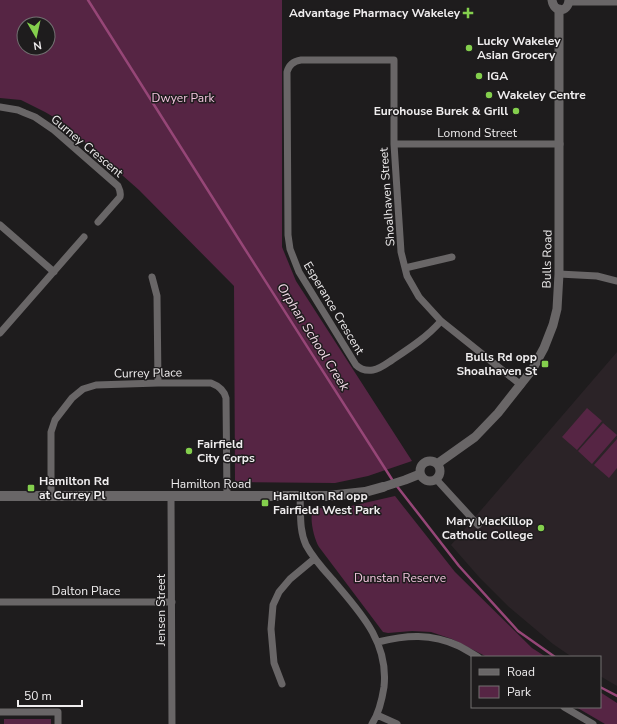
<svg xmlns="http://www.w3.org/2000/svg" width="617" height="724" viewBox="0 0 617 724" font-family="'Nunito Sans',sans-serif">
	<rect width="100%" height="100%" fill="#1e1c1d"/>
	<!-- built -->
	<path fill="#2b2327" d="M 617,352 L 617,686 L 600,676 L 600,657 L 572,657 L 553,644 L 509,607 L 479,577 L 451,545 Z"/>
	<!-- green -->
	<path fill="#562544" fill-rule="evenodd" d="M 0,0 L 282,0 L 282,247 L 296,281 L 412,461 L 368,476 L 335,483 L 235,482 L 234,286 L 139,190 L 62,122 L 45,112 L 21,100 L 0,98 ZM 24,24 L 48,24 L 48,48 L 24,48 Z
		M 587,408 L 602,421 L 577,450 L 562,437 Z
		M 603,423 L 617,435 L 592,464 L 578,451 Z
		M 617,439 L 617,468 L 609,478 L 594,465 Z
		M 395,496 L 455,572 L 532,648 L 546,657 L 487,657 L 452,639 L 431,632 L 412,631 L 388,633 L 383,632 L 319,547 C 314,539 309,518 313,509 L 321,508 L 338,509 Z
		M 600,692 L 617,703 L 617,724 L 605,724 L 576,707 L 600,707 Z
		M 4,719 L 51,719 L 51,724 L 4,724 Z"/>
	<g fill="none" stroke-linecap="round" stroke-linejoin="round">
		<!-- stream -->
		<path stroke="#964677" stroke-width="2.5" d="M 88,0 L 243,246 L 393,481
			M 396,485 L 459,566 L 518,631 L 555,657
			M 600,687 L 617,696"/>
		<!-- minor -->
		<path stroke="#696667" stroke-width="7" d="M 569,2 L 617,2
			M 0,107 L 18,110 L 25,113 L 35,117 L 54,130 L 118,186 C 120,190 121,193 120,197 L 98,222
			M 394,144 L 560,144
			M 0,225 L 54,272
			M 405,268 L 452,257
			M 559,274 L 597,276 L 617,281
			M 152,277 L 157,296 L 158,383
			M 441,321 C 427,337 410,348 392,360 C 386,364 380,369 373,370 C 366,371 361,370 356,365 L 299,272 L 290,249 L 288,235 L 287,72 C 289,64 294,61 301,60 L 394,60 L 394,144 L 401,252 L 407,276 L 419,297 L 441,321 L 521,385
			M 0,333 L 84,237
			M 436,479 L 478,525
			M 51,496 L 51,432 L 55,420 L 72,398 L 83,389 L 96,385 L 158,383 L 211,383 C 219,386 224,390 226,398 L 227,497
			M 171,497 L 172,724
			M 300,497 C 301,513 299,530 306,545 C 313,558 322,568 332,579 C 359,611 389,641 384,687 C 382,700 379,713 372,724
			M 0,602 L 172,602
			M 378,642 C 406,635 431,633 459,646 C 465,649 471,653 478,657
			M 282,684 L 274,663 L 271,629 L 273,605 L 279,592 L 290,579 L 314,559
			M 564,707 L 593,724
			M 0,712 L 58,712 L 58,724
			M 377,715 L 397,724"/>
		<!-- tertiary -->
		<path stroke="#696667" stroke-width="9" d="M 552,0 C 554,13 568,13 569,0
			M420 471a10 10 0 1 1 20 0a10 10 0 1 1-20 0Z
			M 437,464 L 475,437 L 498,413 L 532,370 L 544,348 L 553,325 L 557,309 L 559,274 L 559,9
			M 383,487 L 405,480 L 420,474"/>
		<!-- secondary -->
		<path stroke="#696667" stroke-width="10" d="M 0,496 L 328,496 L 365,492 L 383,487"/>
	</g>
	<!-- markers -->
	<g fill="#84cf4d" stroke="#1e1c1d" stroke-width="1.5">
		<path d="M466 7h4v4h4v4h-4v4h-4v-4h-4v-4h4z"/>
		<circle cx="469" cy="48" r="4"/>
		<circle cx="479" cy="76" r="4"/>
		<circle cx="489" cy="95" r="4"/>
		<circle cx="516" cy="111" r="4"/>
		<rect x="541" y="360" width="8" height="8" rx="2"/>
		<circle cx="189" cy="451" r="4"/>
		<rect x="27" y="484" width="8" height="8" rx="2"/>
		<rect x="261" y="499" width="8" height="8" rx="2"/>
		<circle cx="541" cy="528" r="4"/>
	</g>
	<g text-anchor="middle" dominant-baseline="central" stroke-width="3" stroke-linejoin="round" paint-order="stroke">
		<!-- poi labels -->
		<g font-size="12" font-weight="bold" fill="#efedee" stroke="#1e1c1d" text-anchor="start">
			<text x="460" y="13" text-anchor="end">Advantage Pharmacy Wakeley</text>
			<text x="477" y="41">Lucky Wakeley<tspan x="477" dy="14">Asian Grocery</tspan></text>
			<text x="487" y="76">IGA</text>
			<text x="497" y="95">Wakeley Centre</text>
			<text x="508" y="111" text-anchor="end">Eurohouse Burek &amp; Grill</text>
			<text x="537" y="357" text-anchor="end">Bulls Rd opp<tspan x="537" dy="14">Shoalhaven St</tspan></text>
			<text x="197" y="444">Fairfield<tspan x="197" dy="14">City Corps</tspan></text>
			<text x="39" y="481">Hamilton Rd<tspan x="39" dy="14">at Currey Pl</tspan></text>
			<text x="273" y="496">Hamilton Rd opp<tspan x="273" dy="14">Fairfield West Park</tspan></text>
			<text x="533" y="521" text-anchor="end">Mary MacKillop<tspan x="533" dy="14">Catholic College</tspan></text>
		</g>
		<!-- park labels -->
		<g font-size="12" fill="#f2c4dd" stroke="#1e1c1d">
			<text x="183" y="98">Dwyer Park</text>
			<text x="400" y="578">Dunstan Reserve</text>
		</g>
		<!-- street labels -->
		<g font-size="12" fill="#efedee" stroke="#1e1c1d">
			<text x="477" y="133">Lomond Street</text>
			<text transform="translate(87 146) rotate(40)">Gurney Crescent</text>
			<text transform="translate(387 197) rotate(-94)">Shoalhaven Street</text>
			<text transform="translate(547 259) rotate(-89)">Bulls Road</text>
			<text transform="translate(334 308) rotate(59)">Esperance Crescent</text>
			<text transform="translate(148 373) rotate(-1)">Currey Place</text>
			<text x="211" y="484">Hamilton Road</text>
			<text x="86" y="591">Dalton Place</text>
			<text transform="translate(161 610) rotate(-90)">Jensen Street</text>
		</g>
		<!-- water labels -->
		<g font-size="13" font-style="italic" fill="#f3dbe8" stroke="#1e1c1d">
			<text transform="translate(313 337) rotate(58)">Orphan School Creek</text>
		</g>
	</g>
	<!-- legend -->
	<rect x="471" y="656" width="130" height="52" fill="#1e1c1d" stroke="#727071"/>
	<rect x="479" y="669" width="20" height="6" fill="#696667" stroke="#727071"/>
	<text x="507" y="676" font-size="12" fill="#efedee">Road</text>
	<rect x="479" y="686" width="20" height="12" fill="#562544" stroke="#727071"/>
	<text x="507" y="696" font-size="12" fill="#efedee">Park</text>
	<!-- north arrow -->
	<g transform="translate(36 36) rotate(171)"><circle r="19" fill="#1e1c1d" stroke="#727071"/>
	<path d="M0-3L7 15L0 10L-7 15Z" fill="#84cf4d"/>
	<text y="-6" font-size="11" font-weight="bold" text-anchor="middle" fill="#efedee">N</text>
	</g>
	<!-- scale -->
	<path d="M18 700v6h64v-6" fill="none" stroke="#efedee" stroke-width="2"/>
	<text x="24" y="700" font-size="12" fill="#efedee" stroke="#1e1c1d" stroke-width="3" paint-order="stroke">50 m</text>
</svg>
